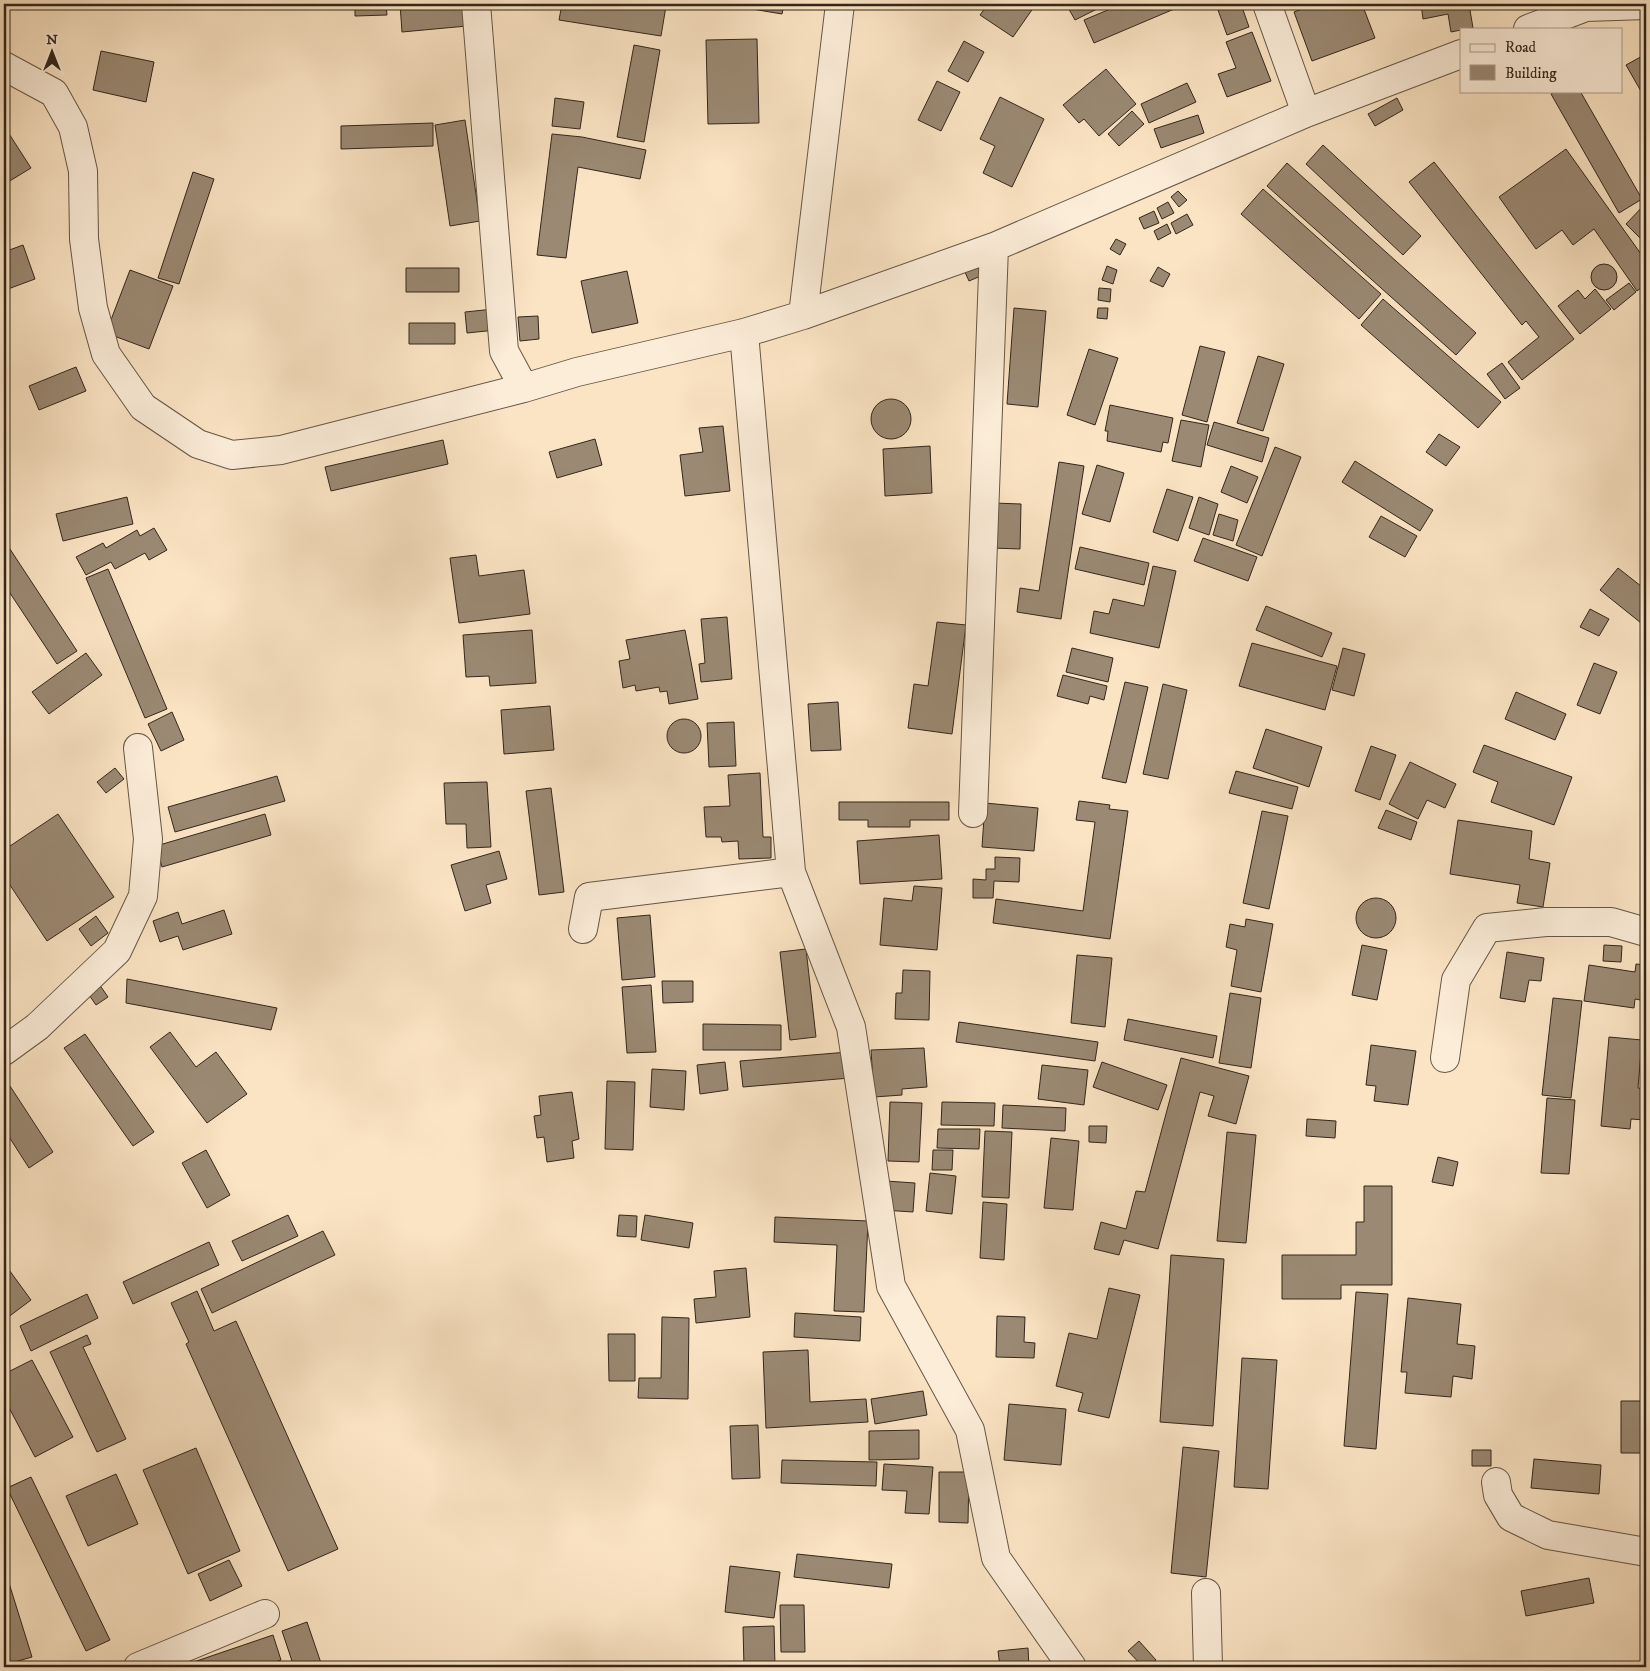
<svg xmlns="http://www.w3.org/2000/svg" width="1650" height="1671" viewBox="0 0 1650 1671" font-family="'IM FELL DW Pica',serif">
	<rect width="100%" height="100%" fill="#fbe4c4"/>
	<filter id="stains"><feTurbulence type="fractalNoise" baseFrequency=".004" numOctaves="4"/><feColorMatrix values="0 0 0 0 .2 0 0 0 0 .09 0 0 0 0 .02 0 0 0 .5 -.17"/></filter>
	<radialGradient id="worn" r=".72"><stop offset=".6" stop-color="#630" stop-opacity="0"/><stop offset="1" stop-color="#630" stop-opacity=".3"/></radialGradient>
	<!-- building -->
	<path fill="#9b8973" stroke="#33261b" d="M 355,4 L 386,4 L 387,15 L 355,16 Z
		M 400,4 L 465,4 L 467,26 L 402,32 Z
		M 562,4 L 649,4 L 666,6 L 661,36 L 559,20 Z
		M 728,4 L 784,4 L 782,14 L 728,5 Z
		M 988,4 L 1036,4 L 1013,37 L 980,15 Z
		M 1066,4 L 1097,4 L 1099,8 L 1075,20 Z
		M 1122,4 L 1186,4 L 1094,43 L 1084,20 Z
		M 1235,4 L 1241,4 L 1249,27 L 1227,35 L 1218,10 Z
		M 1309,4 L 1362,4 L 1375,38 L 1312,61 L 1294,12 L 1310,6 Z
		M 1421,4 L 1469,4 L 1473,28 L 1461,29 L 1461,30 L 1451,32 L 1448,14 L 1423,19 Z
		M 1252,32 L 1271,81 L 1227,97 L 1218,74 L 1236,68 L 1226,42 Z
		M 757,39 L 759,123 L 708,124 L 706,40 Z
		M 964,41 L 984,52 L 968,82 L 948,71 Z
		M 634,45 L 660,50 L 644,142 L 617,137 Z
		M 101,51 L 154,62 L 146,102 L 93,90 Z
		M 1646,54 L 1646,100 L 1626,65 Z
		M 1106,69 L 1136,104 L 1099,136 L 1084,119 L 1079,123 L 1063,105 Z
		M 937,81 L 960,92 L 941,131 L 918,120 Z
		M 1187,83 L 1196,102 L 1149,123 L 1141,104 Z
		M 1556,91 L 1580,91 L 1642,199 L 1619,213 L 1551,94 Z
		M 1000,97 L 1044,119 L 1012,187 L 983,173 L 995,146 L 980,139 Z
		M 555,98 L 584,102 L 580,129 L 552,126 Z
		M 1397,98 L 1403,110 L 1375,126 L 1368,114 Z
		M 1132,111 L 1144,124 L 1119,146 L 1108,134 Z
		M 1198,115 L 1204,133 L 1161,148 L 1154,129 Z
		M 465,120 L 480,221 L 450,226 L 435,125 Z
		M 433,123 L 433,146 L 341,149 L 341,126 Z
		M 4,126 L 31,168 L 8,182 L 4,176 Z
		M 552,134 L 582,137 L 646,150 L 640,179 L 578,167 L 566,258 L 537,255 Z
		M 1323,145 L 1421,236 L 1403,255 L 1306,164 Z
		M 1566,149 L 1646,261 L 1646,284 L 1637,291 L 1594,229 L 1573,245 L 1562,230 L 1536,249 L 1499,197 Z
		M 1434,162 L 1574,339 L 1522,380 L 1508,362 L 1539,337 L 1526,321 L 1522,325 L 1409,182 Z
		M 1287,163 L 1476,333 L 1456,355 L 1267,186 Z
		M 193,172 L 214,179 L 179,284 L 158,278 Z
		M 1263,189 L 1381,294 L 1359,319 L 1241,214 Z
		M 1178,191 L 1187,200 L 1179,207 L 1171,197 Z
		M 1168,202 L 1174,213 L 1162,219 L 1157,208 Z
		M 1646,203 L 1646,237 L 1643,241 L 1626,224 Z
		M 1154,211 L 1159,223 L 1144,229 L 1139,218 Z
		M 1187,214 L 1193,225 L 1176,234 L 1171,223 Z
		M 1167,224 L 1171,233 L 1158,240 L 1154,231 Z
		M 1116,239 L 1126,244 L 1120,255 L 1110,249 Z
		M 23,245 L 35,279 L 8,289 L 4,276 L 4,252 Z
		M 984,262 L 988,273 L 969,281 L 964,270 Z
		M1591 277a13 13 0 1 1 26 0a13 13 0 1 1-26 0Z
		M 1107,266 L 1117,270 L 1113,284 L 1102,280 Z
		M 1158,267 L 1170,274 L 1163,287 L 1150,281 Z
		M 406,268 L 459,268 L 459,292 L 406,292 Z
		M 130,270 L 173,286 L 149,349 L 106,333 Z
		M 627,271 L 638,323 L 592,333 L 581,281 Z
		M 1629,283 L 1636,292 L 1614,310 L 1606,300 Z
		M 1099,288 L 1111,289 L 1110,302 L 1098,300 Z
		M 1595,289 L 1611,309 L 1580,334 L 1558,306 L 1578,290 L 1585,299 Z
		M 1383,299 L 1501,402 L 1478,428 L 1361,325 Z
		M 1014,308 L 1046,311 L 1038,407 L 1007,404 Z
		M 1098,308 L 1108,308 L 1107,319 L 1097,318 Z
		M 494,309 L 496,330 L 467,333 L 465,312 Z
		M 538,316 L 539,339 L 520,341 L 518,317 Z
		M 409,323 L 455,323 L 455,344 L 409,344 Z
		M 1200,346 L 1225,352 L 1207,422 L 1182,415 Z
		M 1089,349 L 1118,358 L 1095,425 L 1067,415 Z
		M 1258,356 L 1284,364 L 1263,431 L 1237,423 Z
		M 1502,363 L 1520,388 L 1505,399 L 1487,374 Z
		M 76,367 L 86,391 L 39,410 L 29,386 Z
		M871 419a20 20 0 1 1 40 0a20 20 0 1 1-40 0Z
		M 1110,405 L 1173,418 L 1168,443 L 1163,442 L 1161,452 L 1107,441 L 1108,431 L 1105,431 Z
		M 1181,420 L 1209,425 L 1201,467 L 1172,461 Z
		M 1214,422 L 1269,438 L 1262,462 L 1207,445 Z
		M 723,426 L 730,491 L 685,496 L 680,455 L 703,452 L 699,428 Z
		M 1439,434 L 1460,447 L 1446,466 L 1426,452 Z
		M 595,439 L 602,465 L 557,478 L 549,452 Z
		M 443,440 L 448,464 L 331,491 L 325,467 Z
		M 930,446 L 932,493 L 885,496 L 883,449 Z
		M 1275,447 L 1301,457 L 1262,556 L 1236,545 Z
		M 1355,461 L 1433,510 L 1420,531 L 1342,482 Z
		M 1059,462 L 1084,466 L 1061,619 L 1017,612 L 1020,588 L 1039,591 Z
		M 1097,465 L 1124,473 L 1110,522 L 1082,514 Z
		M 1231,466 L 1258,477 L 1247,503 L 1221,492 Z
		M 1167,489 L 1193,497 L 1178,541 L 1153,532 Z
		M 127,497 L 133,524 L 63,541 L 56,514 Z
		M 1199,497 L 1218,504 L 1209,535 L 1189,528 Z
		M 993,503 L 1021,504 L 1020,549 L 992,548 Z
		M 1219,514 L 1238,520 L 1233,541 L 1213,535 Z
		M 1381,516 L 1417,536 L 1405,557 L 1369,537 Z
		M 154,528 L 167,550 L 149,560 L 145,553 L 115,569 L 111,562 L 86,575 L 76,557 L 103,543 L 106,548 L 137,530 L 140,536 Z
		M 1203,538 L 1257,557 L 1248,581 L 1194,561 Z
		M 4,540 L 77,651 L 57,664 L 4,584 Z
		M 1080,547 L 1149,563 L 1144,585 L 1075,569 Z
		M 476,555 L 479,576 L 524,570 L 530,614 L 459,623 L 450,558 Z
		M 1153,566 L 1176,571 L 1159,648 L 1090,633 L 1094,611 L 1109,614 L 1113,599 L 1144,606 Z
		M 1618,568 L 1646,590 L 1646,627 L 1600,590 Z
		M 108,569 L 167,709 L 145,718 L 86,578 Z
		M 1266,606 L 1332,633 L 1322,657 L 1256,630 Z
		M 1590,609 L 1609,619 L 1599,636 L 1580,627 Z
		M 727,617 L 732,679 L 701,682 L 699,664 L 705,663 L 701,619 Z
		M 937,622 L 966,625 L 952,734 L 908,728 L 914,684 L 928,686 Z
		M 532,630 L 536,683 L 490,686 L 489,676 L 466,677 L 463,635 Z
		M 685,630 L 698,699 L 669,704 L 667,691 L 660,692 L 659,687 L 636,691 L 635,685 L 623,688 L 619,661 L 630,659 L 626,640 Z
		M 1252,643 L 1337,666 L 1325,710 L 1239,686 Z
		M 1072,648 L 1113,658 L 1108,682 L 1066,672 Z
		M 1343,648 L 1365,654 L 1354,696 L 1332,690 Z
		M 86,653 L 102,675 L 49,714 L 32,692 Z
		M 1594,663 L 1617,672 L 1600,714 L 1577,705 Z
		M 1063,675 L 1107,686 L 1104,700 L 1090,696 L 1088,704 L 1057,696 Z
		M 1125,682 L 1148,687 L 1126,783 L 1102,778 Z
		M 1163,684 L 1187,690 L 1168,779 L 1143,774 Z
		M 1516,692 L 1566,714 L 1555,740 L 1505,719 Z
		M 838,702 L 841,750 L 811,751 L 808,704 Z
		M 550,706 L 554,750 L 504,754 L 501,710 Z
		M 172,712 L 184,740 L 161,751 L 148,724 Z
		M667 736a17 17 0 1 1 34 0a17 17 0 1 1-34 0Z
		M 734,722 L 736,766 L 709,767 L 707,723 Z
		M 1266,729 L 1322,747 L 1309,787 L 1253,768 Z
		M 1484,745 L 1572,777 L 1554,825 L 1491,802 L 1498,782 L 1473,772 Z
		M 1371,746 L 1396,755 L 1380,800 L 1355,791 Z
		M 1410,762 L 1456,784 L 1445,808 L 1427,800 L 1418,819 L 1389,804 Z
		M 115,768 L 124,779 L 106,793 L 97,782 Z
		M 1236,771 L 1298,787 L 1292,809 L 1229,793 Z
		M 760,773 L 763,837 L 771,837 L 771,858 L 739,859 L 738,841 L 722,842 L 721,837 L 706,837 L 704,807 L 730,806 L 728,775 Z
		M 277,776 L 285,801 L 175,832 L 168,807 Z
		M 487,782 L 491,847 L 467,848 L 466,824 L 446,824 L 444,783 Z
		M 551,788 L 564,892 L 539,895 L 526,791 Z
		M 1079,801 L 1110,805 L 1109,809 L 1128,811 L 1110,939 L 993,923 L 996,899 L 1083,911 L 1095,822 L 1076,820 Z
		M 839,802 L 949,802 L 949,820 L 910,820 L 910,827 L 868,827 L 868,820 L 839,820 Z
		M 985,803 L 1038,808 L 1034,851 L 982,847 Z
		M 1386,810 L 1417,822 L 1411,840 L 1378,828 Z
		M 1262,811 L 1288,816 L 1269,909 L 1243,903 Z
		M 58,814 L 114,897 L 47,941 L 4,876 L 4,850 Z
		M 265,814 L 271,835 L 162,867 L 156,846 Z
		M 1458,820 L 1532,831 L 1529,859 L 1550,863 L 1543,907 L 1517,903 L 1520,885 L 1450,874 Z
		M 939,835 L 942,879 L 860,884 L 857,841 Z
		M 499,851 L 507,879 L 486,885 L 491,903 L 465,911 L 451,865 Z
		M 995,857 L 1020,858 L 1019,882 L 994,881 L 993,898 L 973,898 L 973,879 L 986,880 L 986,869 L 995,869 Z
		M 914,886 L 942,888 L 937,950 L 880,945 L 884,898 L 912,901 Z
		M1356 918a20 20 0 1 1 40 0a20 20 0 1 1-40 0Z
		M 224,910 L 232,934 L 183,950 L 178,936 L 160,942 L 153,921 L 178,912 L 182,924 Z
		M 650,915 L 655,977 L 622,980 L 617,918 Z
		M 96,916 L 108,933 L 91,946 L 79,929 Z
		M 1246,919 L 1273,924 L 1261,992 L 1231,986 L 1237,950 L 1226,947 L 1230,924 L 1245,927 Z
		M 1362,945 L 1387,950 L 1377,1000 L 1352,995 Z
		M 1604,945 L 1622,946 L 1621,962 L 1603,961 Z
		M 806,949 L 816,1037 L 790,1040 L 780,952 Z
		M 1507,952 L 1544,958 L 1541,981 L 1529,980 L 1525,1002 L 1500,998 Z
		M 1077,955 L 1112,958 L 1105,1027 L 1071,1023 Z
		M 1636,964 L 1646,965 L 1646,1001 L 1635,999 L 1634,1008 L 1584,1001 L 1589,965 L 1635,972 Z
		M 903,970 L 930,971 L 929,1020 L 895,1019 L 896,993 L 902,993 Z
		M 127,979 L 277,1008 L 271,1030 L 126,1003 Z
		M 662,981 L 693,981 L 693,1002 L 663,1003 Z
		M 99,984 L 108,997 L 96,1005 L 87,992 Z
		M 651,985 L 656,1052 L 627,1053 L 622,987 Z
		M 1230,993 L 1261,998 L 1251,1068 L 1219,1063 Z
		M 1553,998 L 1582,1001 L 1571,1098 L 1542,1095 Z
		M 1128,1019 L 1217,1036 L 1213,1058 L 1124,1040 Z
		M 959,1022 L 1098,1042 L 1095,1061 L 956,1042 Z
		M 703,1024 L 781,1025 L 781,1050 L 703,1050 Z
		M 170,1032 L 196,1067 L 216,1052 L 247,1094 L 207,1123 L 150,1047 Z
		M 85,1034 L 154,1132 L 133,1146 L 64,1048 Z
		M 1609,1037 L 1642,1040 L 1638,1088 L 1646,1089 L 1645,1120 L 1631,1119 L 1630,1129 L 1601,1126 Z
		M 1371,1045 L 1416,1051 L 1408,1105 L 1374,1101 L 1376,1086 L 1366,1085 Z
		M 924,1048 L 927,1087 L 902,1089 L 902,1095 L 874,1097 L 871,1050 Z
		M 848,1052 L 850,1078 L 743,1087 L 740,1061 Z
		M 1181,1058 L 1249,1076 L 1236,1124 L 1208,1116 L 1214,1096 L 1200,1092 L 1158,1249 L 1124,1240 L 1119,1255 L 1094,1249 L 1101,1222 L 1126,1229 L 1136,1191 L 1145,1192 Z
		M 725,1062 L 728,1090 L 700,1094 L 697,1065 Z
		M 1102,1062 L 1167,1085 L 1158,1110 L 1093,1087 Z
		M 1042,1065 L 1088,1070 L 1084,1105 L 1038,1099 Z
		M 652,1069 L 686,1071 L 684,1110 L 650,1107 Z
		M 607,1081 L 635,1082 L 633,1150 L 605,1149 Z
		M 10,1086 L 53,1152 L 29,1168 L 4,1129 L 4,1090 Z
		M 572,1092 L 579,1139 L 572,1141 L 574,1158 L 547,1162 L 544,1137 L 537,1138 L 534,1116 L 541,1115 L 539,1096 Z
		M 1547,1098 L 1575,1100 L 1569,1174 L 1541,1173 Z
		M 890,1102 L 922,1103 L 919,1162 L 888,1161 Z
		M 942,1102 L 995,1103 L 994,1126 L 941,1125 Z
		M 1003,1105 L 1066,1108 L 1065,1131 L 1002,1128 Z
		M 1307,1119 L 1336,1121 L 1335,1138 L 1306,1136 Z
		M 1089,1126 L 1107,1126 L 1106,1143 L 1089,1142 Z
		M 938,1129 L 980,1129 L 979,1149 L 937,1148 Z
		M 985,1131 L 1012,1132 L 1009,1198 L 982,1197 Z
		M 1227,1132 L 1256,1135 L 1246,1243 L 1217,1241 Z
		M 1051,1138 L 1079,1141 L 1073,1210 L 1044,1208 Z
		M 206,1150 L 230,1195 L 207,1208 L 182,1163 Z
		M 933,1150 L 953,1150 L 952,1170 L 932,1170 Z
		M 1438,1157 L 1458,1162 L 1453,1186 L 1432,1182 Z
		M 930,1173 L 956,1176 L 952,1214 L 926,1211 Z
		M 886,1181 L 915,1183 L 913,1212 L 883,1210 Z
		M 1364,1186 L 1392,1186 L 1392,1285 L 1341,1285 L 1341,1299 L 1282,1299 L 1282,1255 L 1356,1255 L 1356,1222 L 1364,1222 Z
		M 983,1202 L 1007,1204 L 1004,1260 L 980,1258 Z
		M 288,1215 L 298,1236 L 242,1261 L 232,1241 Z
		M 619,1215 L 637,1216 L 636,1237 L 617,1236 Z
		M 645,1215 L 693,1223 L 689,1248 L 641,1240 Z
		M 775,1217 L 868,1221 L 864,1312 L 834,1311 L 837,1245 L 774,1242 Z
		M 323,1231 L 335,1255 L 212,1313 L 201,1289 Z
		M 209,1242 L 219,1265 L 133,1304 L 123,1282 Z
		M 1171,1255 L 1224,1259 L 1213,1426 L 1160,1422 Z
		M 4,1263 L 31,1300 L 7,1318 L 4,1314 Z
		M 746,1268 L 750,1317 L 696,1323 L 694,1299 L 716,1297 L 714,1271 Z
		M 1109,1288 L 1140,1295 L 1109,1418 L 1078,1411 L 1083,1393 L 1056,1386 L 1069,1333 L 1097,1339 Z
		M 197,1291 L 214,1331 L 236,1321 L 338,1549 L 288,1571 L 186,1344 L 189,1342 L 171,1303 Z
		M 1356,1292 L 1388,1294 L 1376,1449 L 1344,1446 Z
		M 87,1294 L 98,1318 L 31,1351 L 20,1326 Z
		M 1408,1298 L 1461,1304 L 1457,1344 L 1475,1346 L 1472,1379 L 1453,1376 L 1451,1397 L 1405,1393 L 1407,1372 L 1401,1372 Z
		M 795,1313 L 861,1317 L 860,1341 L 794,1337 Z
		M 997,1316 L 1025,1317 L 1024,1342 L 1035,1343 L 1034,1358 L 996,1357 Z
		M 662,1317 L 689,1318 L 688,1399 L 638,1398 L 639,1378 L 661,1378 Z
		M 608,1334 L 635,1334 L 635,1381 L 609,1381 Z
		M 87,1335 L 91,1344 L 83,1347 L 126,1439 L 97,1452 L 50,1352 Z
		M 808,1350 L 810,1402 L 866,1399 L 868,1422 L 766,1428 L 763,1352 Z
		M 1242,1358 L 1277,1360 L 1268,1489 L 1234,1487 Z
		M 32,1360 L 73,1437 L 35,1457 L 4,1398 L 4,1374 Z
		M 923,1391 L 927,1415 L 875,1424 L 871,1399 Z
		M 1621,1401 L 1646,1401 L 1646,1453 L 1621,1453 Z
		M 1009,1404 L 1066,1409 L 1061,1465 L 1004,1460 Z
		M 758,1425 L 760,1478 L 732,1479 L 730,1426 Z
		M 919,1430 L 919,1459 L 869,1460 L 869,1431 Z
		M 1183,1447 L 1219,1451 L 1206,1577 L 1171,1573 Z
		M 196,1448 L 240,1551 L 188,1574 L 143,1470 Z
		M 1472,1450 L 1491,1450 L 1491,1466 L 1472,1466 Z
		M 1534,1459 L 1601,1465 L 1599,1494 L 1531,1488 Z
		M 782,1460 L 877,1462 L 876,1486 L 781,1483 Z
		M 884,1464 L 933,1467 L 929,1514 L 905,1513 L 907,1491 L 882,1490 Z
		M 939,1472 L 969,1472 L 968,1523 L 939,1522 Z
		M 116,1474 L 138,1524 L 88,1546 L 66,1496 Z
		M 31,1477 L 110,1640 L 86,1651 L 7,1488 Z
		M 797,1554 L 892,1564 L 889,1588 L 794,1577 Z
		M 229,1560 L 242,1586 L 210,1601 L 198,1574 Z
		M 730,1566 L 780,1572 L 774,1618 L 725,1612 Z
		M 4,1567 L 32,1657 L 4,1665 Z
		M 1589,1578 L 1594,1603 L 1526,1616 L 1521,1591 Z
		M 780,1605 L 804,1605 L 805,1652 L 781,1652 Z
		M 307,1622 L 322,1666 L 319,1667 L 294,1667 L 282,1631 Z
		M 774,1626 L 775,1667 L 744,1667 L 743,1627 Z
		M 273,1635 L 281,1660 L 260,1667 L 179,1667 Z
		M 1139,1641 L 1156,1660 L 1148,1667 L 1143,1667 L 1128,1651 Z
		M 1028,1648 L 1029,1667 L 1000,1667 L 998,1651 Z"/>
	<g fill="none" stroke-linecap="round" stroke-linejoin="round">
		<defs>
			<path id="minor" d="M 476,4 L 504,351 L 524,388 L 577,372 L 744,333 L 803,315 L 994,247 L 1306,113 L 1461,54
				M 1267,4 L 1306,113
				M 1528,29 L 1586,7 L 1646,5
				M 4,66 L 54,93 L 73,127 L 83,171 L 84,239 L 93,308 L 106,354 L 143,407 L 198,444 L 232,455 L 281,450 L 524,388
				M 803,315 L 840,4
				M 744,333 L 791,872 L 851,1027 L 891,1286 L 970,1430 L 996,1558 L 1072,1667
				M 973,813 L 994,247
				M 583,929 L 589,897 L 791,872
				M 4,1051 L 37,1027 L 117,951 L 143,896 L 148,839 L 138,748
				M 1445,1058 L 1456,980 L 1487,928 L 1546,922 L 1611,922 L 1646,932
				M 1496,1482 L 1498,1495 L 1511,1517 L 1548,1535 L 1646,1552
				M 1206,1593 L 1208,1667
				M 138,1667 L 265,1614"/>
		</defs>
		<!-- minor casing -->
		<use href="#minor" stroke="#655645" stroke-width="30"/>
		<!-- minor -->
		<use href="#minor" stroke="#fcedd9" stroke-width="28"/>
	</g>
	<!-- margin -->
	<rect width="1650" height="1671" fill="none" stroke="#fbe4c4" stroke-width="20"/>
	<rect x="5" y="5" width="1640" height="1661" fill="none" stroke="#33261b" stroke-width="2.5"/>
	<rect x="10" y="10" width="1630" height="1651" fill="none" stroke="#33261b"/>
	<!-- legend -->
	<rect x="1460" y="28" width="162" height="65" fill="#fcedd9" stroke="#ac9d8d"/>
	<rect x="1470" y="44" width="25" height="8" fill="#fcedd9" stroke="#ac9d8d"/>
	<text x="1505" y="52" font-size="15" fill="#33261b">Road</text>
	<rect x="1470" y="65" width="25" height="15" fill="#9b8973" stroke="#ac9d8d"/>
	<text x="1505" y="78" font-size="15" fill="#33261b">Building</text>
	<!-- north arrow -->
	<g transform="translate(52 52)" stroke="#fcedd9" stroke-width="4" paint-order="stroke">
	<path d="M0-4L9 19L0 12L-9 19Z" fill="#33261b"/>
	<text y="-8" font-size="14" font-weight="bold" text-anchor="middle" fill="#33261b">N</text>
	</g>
	<rect width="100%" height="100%" filter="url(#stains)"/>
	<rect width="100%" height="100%" fill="url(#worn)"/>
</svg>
